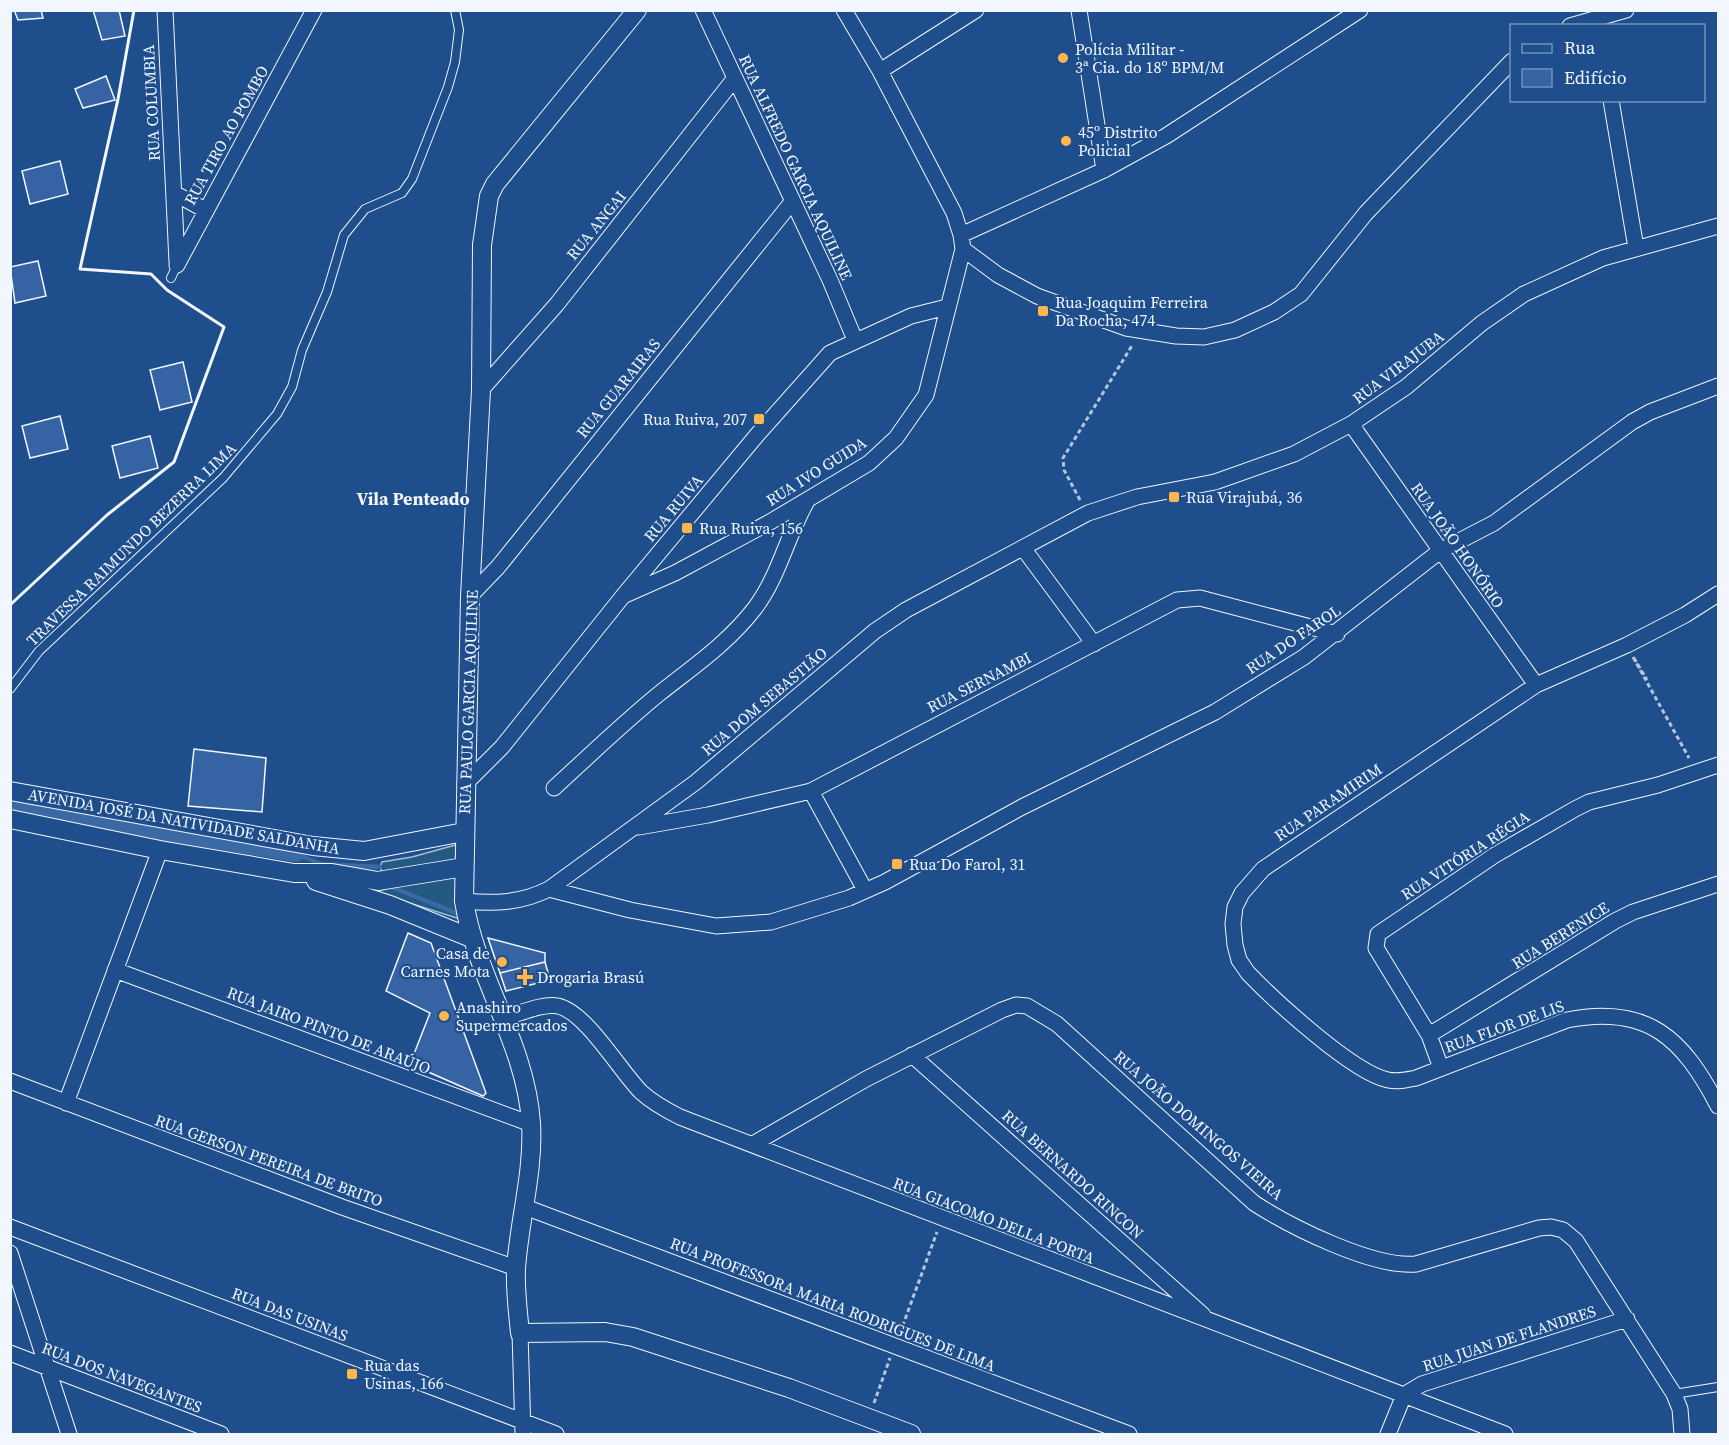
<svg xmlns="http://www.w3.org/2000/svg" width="1729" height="1445" viewBox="0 0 1729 1445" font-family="'Source Serif 4',serif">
	<rect width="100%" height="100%" fill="#1f4e8c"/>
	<!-- green -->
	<path fill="#245a82" stroke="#a8bbd7" stroke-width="1.5" d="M 459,844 L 463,920 L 375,892 L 400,885 L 385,879 L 380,867 L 382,862 L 412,857 Z"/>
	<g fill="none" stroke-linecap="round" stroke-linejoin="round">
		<!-- stream -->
		<path stroke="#3b69a3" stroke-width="4.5" d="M 296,854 L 321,864 L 380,867
			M 389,886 L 456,913"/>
		<!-- canal -->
		<path stroke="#3b69a3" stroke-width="16" d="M 10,808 L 296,854"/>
	</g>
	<!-- building -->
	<path fill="#3563a3" stroke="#f2f6ff" stroke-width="1.5" d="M 14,10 L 41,10 L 43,18 L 18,20 Z
		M 93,10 L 119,10 L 125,36 L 102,40 Z
		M 106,76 L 115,100 L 83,108 L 75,89 Z
		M 60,161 L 68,194 L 30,204 L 22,171 Z
		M 38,261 L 46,296 L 15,303 L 10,267 Z
		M 183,362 L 192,402 L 160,410 L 150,370 Z
		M 60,416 L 68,449 L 30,458 L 22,426 Z
		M 150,436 L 158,468 L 120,478 L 112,446 Z
		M 194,749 L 266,758 L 262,812 L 188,806 Z
		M 408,933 L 431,943 L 486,1093 L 483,1096 L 410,1064 L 430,1013 L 386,991 Z
		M 488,938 L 545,953 L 545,962 L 500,973 Z
		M 545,962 L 550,980 L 506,991 L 500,973 Z"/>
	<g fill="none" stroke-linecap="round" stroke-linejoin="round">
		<defs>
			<path id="service" d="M 171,278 L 177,265
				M 10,689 L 39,651 L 223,478 L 277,414 L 292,387 L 302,350 L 327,292 L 344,235 L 365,209 L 402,193 L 412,179 L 448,87 L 455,62 L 459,30 L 455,10
				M 1674,1394 L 1718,1387"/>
			<path id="minor" d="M 165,10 L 177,262
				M 703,10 L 830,280 L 855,340
				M 1079,10 L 1104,170
				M 1570,26 L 1626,10
				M 880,71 L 976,10
				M 1611,100 L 1636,248
				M 174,193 L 205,210
				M 961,235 L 1104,170 L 1166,136 L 1360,10
				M 963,249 L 998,275 L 1037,296 L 1126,328 L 1176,336 L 1204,337 L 1235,330 L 1274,312 L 1301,294 L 1366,213 L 1512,61
				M 177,265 L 314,10
				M 481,390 L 557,304 L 735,78
				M 1351,424 L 1536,685
				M 1023,548 L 1094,644
				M 1718,594 L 1685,615 L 1627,645 L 1536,685 L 1263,869 L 1242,893 L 1235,907 L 1233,924 L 1235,945 L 1239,960 L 1248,973 C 1274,1000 1353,1073 1388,1080 C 1398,1082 1406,1080 1416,1078 L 1567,1020 C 1647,1004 1683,1038 1718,1106
				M 470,596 L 498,567 L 792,202
				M 623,596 L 675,573 L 770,522 L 869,463 L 896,438 L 926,395 L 963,249 L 961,235 L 954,213 L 880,71 L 844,10
				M 465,784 L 502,747 L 623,596 L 757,435 L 830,353 L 911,316 L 947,307
				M 554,788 C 589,756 623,723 660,693 C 694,666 728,643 755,608 C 779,576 787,536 807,501
				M 811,791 L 865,890
				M 639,827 L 708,815 L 811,791 L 1177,600 L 1200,598 L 1337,634
				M 549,889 L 630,910 L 716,926 L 771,922 L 849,898 L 885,882 L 1022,807 L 1215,712 L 1304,657 L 1440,551 L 1494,523 L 1632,422 L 1650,412 L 1718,386
				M 464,901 C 495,904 521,903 549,889 L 696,782 L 875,631 L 906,610 L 1088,513 L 1137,497 L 1215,482 L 1294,454 L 1351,424 L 1406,387 L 1482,323 L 1524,294 L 1603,258 L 1718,226
				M 115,970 L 531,1124
				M 503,1018 C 519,1014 542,1003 558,1006 C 586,1012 620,1071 641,1092 C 653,1103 666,1110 680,1117 L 1505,1434
				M 1429,1035 L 1615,921 L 1633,912 L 1718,884
				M 912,1055 L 1203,1315
				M 1441,1068 L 1429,1035 L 1376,948 L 1378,934 L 1495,855 L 1575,809 L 1589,802 L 1658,785 L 1718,765
				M 10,1081 L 342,1207 L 516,1268
				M 66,1103 L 160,850
				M 753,1144 L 866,1079 L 1002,1010 L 1016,1005 L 1027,1006 L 1057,1024 L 1254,1203 C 1291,1227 1373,1268 1416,1264 L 1539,1228 L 1551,1227 L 1563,1230 L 1576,1241 L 1674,1394 L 1680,1409 L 1682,1434
				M 525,1207 L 1129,1434
				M 10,1227 L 556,1434
				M 10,1253 L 69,1434
				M 520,1333 L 523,1434
				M 10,1353 L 221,1434
				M 1388,1434 L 1404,1395 L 1422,1384 L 1627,1319"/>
			<path id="tertiary" d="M 637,10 L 495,184 L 489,196 L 482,245 L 481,390 L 470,596 L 464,901 C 476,978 526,1044 531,1123 C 534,1172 519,1221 516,1269 C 515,1290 518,1312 520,1333 L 605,1332 L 633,1337 L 789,1388 L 911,1434
				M 10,791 L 313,846 L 364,851 L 464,832
				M 10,819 L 160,850 L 294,873 L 332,873 L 378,881 L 464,867
				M 316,881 L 390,905 L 471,938"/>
		</defs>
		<!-- service casing -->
		<use href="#service" stroke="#f2f6ff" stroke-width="10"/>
		<!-- minor casing -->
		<use href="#minor" stroke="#f2f6ff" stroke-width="17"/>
		<!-- tertiary casing -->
		<use href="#tertiary" stroke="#f2f6ff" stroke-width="20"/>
		<!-- path -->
		<path stroke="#b3c4dc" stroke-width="3" stroke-dasharray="4.5 3" stroke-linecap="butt" d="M 1080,500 L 1064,470 L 1063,458 L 1133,344
			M 1633,657 L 1689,758
			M 1634,658 L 1647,680
			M 900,1333 L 937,1232
			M 874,1403 L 890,1358"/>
		<!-- service -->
		<use href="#service" stroke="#1f4e8c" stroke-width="8"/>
		<!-- minor -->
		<use href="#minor" stroke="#1f4e8c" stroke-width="15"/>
		<!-- tertiary -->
		<use href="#tertiary" stroke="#1f4e8c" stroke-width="18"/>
		<!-- wall -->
		<path stroke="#f2f6ff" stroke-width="3" d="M 10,605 L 107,515 L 174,462 L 224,327 L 167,290 L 151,274 L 80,269 L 118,99 L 134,10"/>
	</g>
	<!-- markers -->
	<g fill="#ffb74d" stroke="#1f4e8c" stroke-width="2">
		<circle cx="1063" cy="58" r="6"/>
		<circle cx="1066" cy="141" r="6"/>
		<rect x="1037" y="305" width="12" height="12" rx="3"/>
		<rect x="753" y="413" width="12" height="12" rx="3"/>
		<rect x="1168" y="491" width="12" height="12" rx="3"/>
		<rect x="681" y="522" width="12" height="12" rx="3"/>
		<rect x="891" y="858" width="12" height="12" rx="3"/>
		<circle cx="502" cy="962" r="6"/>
		<path d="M522 968h6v6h6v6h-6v6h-6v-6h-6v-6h6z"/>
		<circle cx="444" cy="1016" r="6"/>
		<rect x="346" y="1368" width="12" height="12" rx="3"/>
	</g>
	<g text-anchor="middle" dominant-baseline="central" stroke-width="4.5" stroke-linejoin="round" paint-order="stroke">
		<!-- poi labels -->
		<g font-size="16" fill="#f2f6ff" stroke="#1f4e8c" text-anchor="start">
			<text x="1075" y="49">Polícia Militar -<tspan x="1075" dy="18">3ª Cia. do 18º BPM/M</tspan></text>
			<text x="1078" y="132">45º Distrito<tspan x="1078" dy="18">Policial</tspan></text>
			<text x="1055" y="302">Rua Joaquim Ferreira<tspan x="1055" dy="18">Da Rocha, 474</tspan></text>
			<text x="747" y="419" text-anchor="end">Rua Ruiva, 207</text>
			<text x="1186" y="497">Rua Virajubá, 36</text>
			<text x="699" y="528">Rua Ruiva, 156</text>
			<text x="909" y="864">Rua Do Farol, 31</text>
			<text x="490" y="953" text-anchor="end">Casa de<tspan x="490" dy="18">Carnes Mota</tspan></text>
			<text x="537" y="977">Drogaria Brasú</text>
			<text x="456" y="1007">Anashiro<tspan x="456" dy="18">Supermercados</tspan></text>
			<text x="364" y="1365">Rua das<tspan x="364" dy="18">Usinas, 166</tspan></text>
		</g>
		<!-- street labels -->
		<g font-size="16" fill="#f2f6ff" stroke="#1f4e8c">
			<text transform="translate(151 103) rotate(-93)">RUA COLUMBIA</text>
			<text transform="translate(226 135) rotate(-61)">RUA TIRO AO POMBO</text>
			<text transform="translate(796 167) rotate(65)">RUA ALFREDO GARCIA AQUILINE</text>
			<text transform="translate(596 225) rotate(-51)">RUA ANGAI</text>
			<text transform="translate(1398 367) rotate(-37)">RUA VIRAJUBA</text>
			<text transform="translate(618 388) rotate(-51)">RUA GUARAIRAS</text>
			<text transform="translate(816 471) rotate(-32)">RUA IVO GUIDA</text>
			<text transform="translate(673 508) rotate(-50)">RUA RUIVA</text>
			<text transform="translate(131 544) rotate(-44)">TRAVESSA RAIMUNDO BEZERRA LIMA</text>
			<text transform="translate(1458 545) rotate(55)">RUA JOÃO HONÓRIO</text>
			<text transform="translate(1293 639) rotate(-34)">RUA DO FAROL</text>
			<text transform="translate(979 682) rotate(-27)">RUA SERNAMBI</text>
			<text transform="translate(764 701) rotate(-40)">RUA DOM SEBASTIÃO</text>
			<text transform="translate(468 702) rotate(-88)">RUA PAULO GARCIA AQUILINE</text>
			<text transform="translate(1328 802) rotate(-34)">RUA PARAMIRIM</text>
			<text transform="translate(184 821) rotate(10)">AVENIDA JOSÉ DA NATIVIDADE SALDANHA</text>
			<text transform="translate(1465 855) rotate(-33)">RUA VITÓRIA RÉGIA</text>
			<text transform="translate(1560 935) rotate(-32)">RUA BERENICE</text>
			<text transform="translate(1504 1026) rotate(-20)">RUA FLOR DE LIS</text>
			<text transform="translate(329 1030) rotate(21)">RUA JAIRO PINTO DE ARAÚJO</text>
			<text transform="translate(1199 1125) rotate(41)">RUA JOÃO DOMINGOS VIEIRA</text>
			<text transform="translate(269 1160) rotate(20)">RUA GERSON PEREIRA DE BRITO</text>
			<text transform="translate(1073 1174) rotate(42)">RUA BERNARDO RINCON</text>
			<text transform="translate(994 1220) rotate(21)">RUA GIACOMO DELLA PORTA</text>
			<text transform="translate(833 1304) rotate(21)">RUA PROFESSORA MARIA RODRIGUES DE LIMA</text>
			<text transform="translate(290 1314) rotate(21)">RUA DAS USINAS</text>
			<text transform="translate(1509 1338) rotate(-18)">RUA JUAN DE FLANDRES</text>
			<text transform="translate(122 1377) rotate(21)">RUA DOS NAVEGANTES</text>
		</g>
		<!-- neighbourhood labels -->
		<g font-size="18" font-weight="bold" fill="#f2f6ff" stroke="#1f4e8c">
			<text x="413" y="498">Vila Penteado</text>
		</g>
	</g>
	<!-- border -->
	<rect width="1729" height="1445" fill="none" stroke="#f2f6ff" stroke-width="24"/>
	<!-- legend -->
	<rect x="1510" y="24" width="195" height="78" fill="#1f4e8c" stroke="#7391ba" stroke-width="1.5"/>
	<rect x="1522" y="44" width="30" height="9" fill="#1f4e8c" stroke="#7391ba" stroke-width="1.5"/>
	<text x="1564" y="54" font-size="18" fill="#f2f6ff">Rua</text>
	<rect x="1522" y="69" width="30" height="18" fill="#3563a3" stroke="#7391ba" stroke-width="1.5"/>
	<text x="1564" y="84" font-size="18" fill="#f2f6ff">Edifício</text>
</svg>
